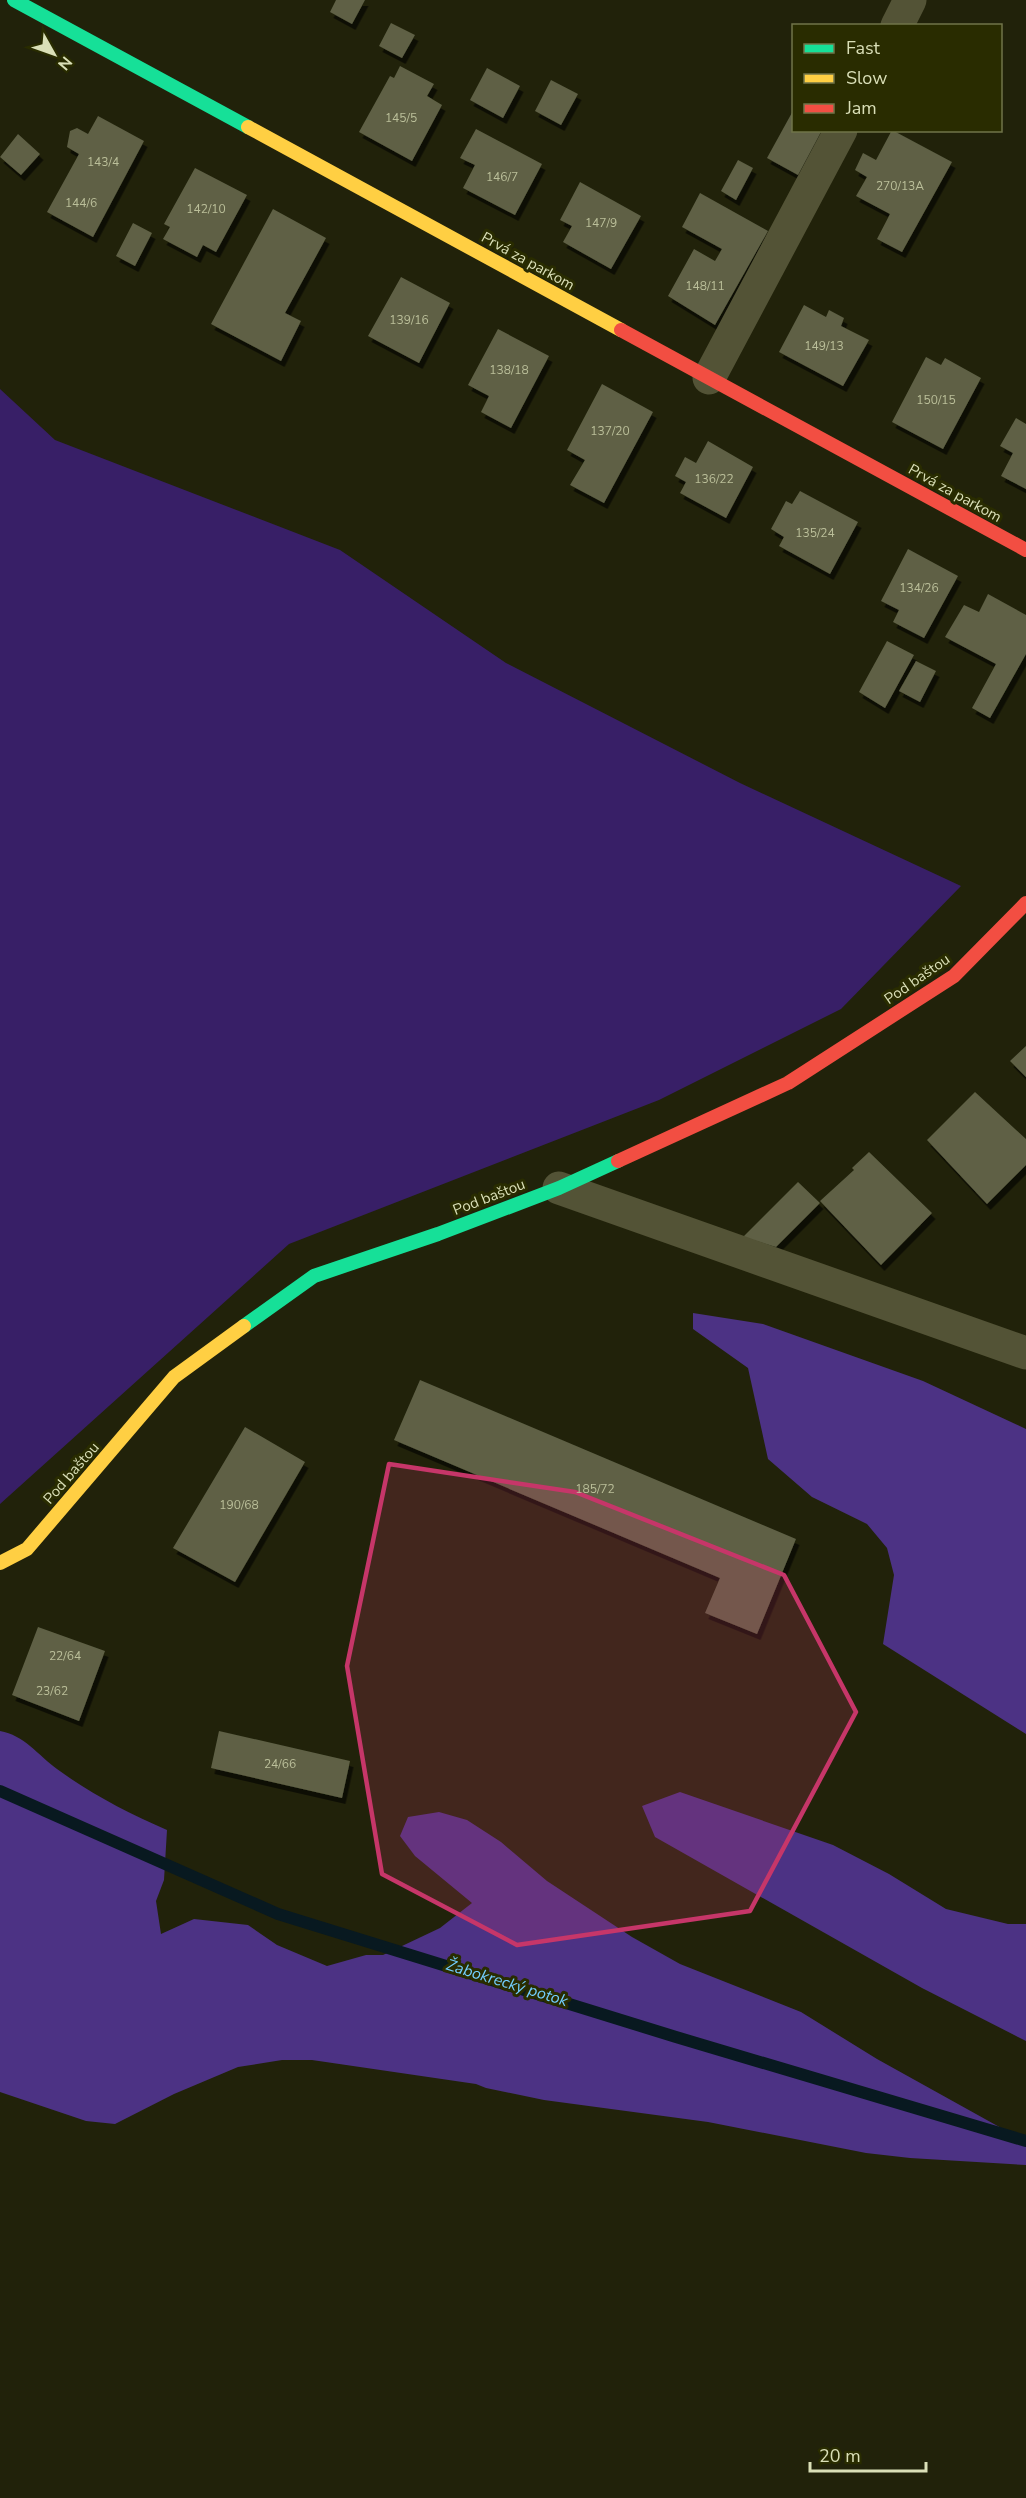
<svg xmlns="http://www.w3.org/2000/svg" width="1026" height="2498" viewBox="0 0 1026 2498" font-family="'Nunito Sans',sans-serif">
	<defs>
		<filter id="shadow"><feDropShadow dx="3.5" dy="6" stdDeviation="0" flood-color="#0009"/></filter>
	</defs>
	<rect width="100%" height="100%" fill="#21220a"/>
	<!-- green -->
	<path fill="#381f67" d="M 0,389 L 55,440 L 340,550 L 506,663 L 740,783 L 961,886 L 841,1009 L 659,1100 L 289,1244 L 0,1504 Z"/>
	<!-- forest -->
	<path fill="#4c3284" d="M 693,1313 L 763,1324 L 923,1381 L 1026,1429 L 1026,1734 L 883,1644 L 894,1575 L 887,1548 L 867,1524 L 812,1497 L 768,1459 L 748,1368 L 693,1329 Z
		M 0,1731 C 24,1735 38,1755 57,1769 C 91,1794 128,1813 167,1830 L 164,1880 L 156,1901 L 161,1934 L 194,1919 L 248,1925 L 277,1945 L 327,1966 L 366,1955 L 383,1955 L 440,1928 L 472,1903 L 415,1856 L 400,1836 L 408,1817 L 439,1812 L 467,1820 L 501,1842 L 547,1881 L 632,1937 L 680,1964 L 801,2012 L 877,2059 L 1012,2134 L 1026,2144 L 1026,2165 L 910,2158 L 866,2153 L 708,2122 L 544,2100 L 486,2088 L 476,2084 L 312,2060 L 282,2060 L 238,2067 L 174,2094 L 115,2124 L 86,2121 L 0,2092 Z
		M 680,1792 L 833,1845 L 889,1874 L 946,1909 L 1008,1924 L 1026,1924 L 1026,2041 L 922,1988 L 655,1837 L 642,1806 Z"/>
	<g fill="none" stroke-linecap="round" stroke-linejoin="round">
		<!-- stream -->
		<path stroke="#081920" stroke-width="12" d="M 0,1791 L 278,1914 L 676,2037 L 1026,2141"/>
	</g>
	<!-- building -->
	<path fill="#5e6045" filter="url(#shadow)" d="M 336,0 L 365,0 L 352,24 L 330,12 Z
		M 391,23 L 415,35 L 402,58 L 379,46 Z
		M 400,66 L 434,84 L 427,96 L 442,105 L 412,161 L 359,132 L 390,76 L 394,78 Z
		M 487,68 L 520,86 L 503,118 L 470,100 Z
		M 551,80 L 578,94 L 561,125 L 535,111 Z
		M 794,109 L 794,130 L 822,130 L 798,175 L 767,158 Z
		M 98,116 L 144,141 L 93,237 L 47,212 L 79,154 L 67,147 L 70,131 L 77,128 L 88,134 Z
		M 476,129 L 542,164 L 515,215 L 463,188 L 475,165 L 460,158 Z
		M 892,130 L 952,162 L 902,252 L 877,239 L 890,214 L 856,196 L 867,177 L 855,170 L 863,153 L 876,160 Z
		M 18,134 L 40,154 L 21,175 L 0,157 Z
		M 738,160 L 753,168 L 736,200 L 721,191 Z
		M 195,168 L 247,195 L 216,252 L 203,245 L 197,257 L 163,239 L 170,227 L 164,224 Z
		M 580,182 L 641,216 L 611,269 L 563,242 L 572,226 L 560,220 Z
		M 700,193 L 768,231 L 715,325 L 668,296 L 694,249 L 715,261 L 722,249 L 682,227 Z
		M 273,209 L 326,238 L 285,313 L 301,321 L 281,361 L 211,324 Z
		M 133,223 L 152,233 L 135,266 L 116,256 Z
		M 401,277 L 450,303 L 419,363 L 368,336 Z
		M 804,305 L 826,317 L 829,310 L 844,318 L 841,326 L 869,340 L 843,386 L 779,352 Z
		M 498,329 L 549,356 L 511,428 L 481,412 L 489,396 L 468,385 Z
		M 926,357 L 941,365 L 945,358 L 981,378 L 943,449 L 892,422 Z
		M 602,384 L 653,412 L 604,503 L 570,485 L 585,460 L 567,450 Z
		M 1016,418 L 1026,424 L 1026,489 L 1001,476 L 1013,453 L 1000,446 Z
		M 708,441 L 753,467 L 726,518 L 680,493 L 686,482 L 675,476 L 685,457 L 696,463 Z
		M 800,491 L 858,522 L 830,574 L 779,546 L 784,537 L 771,529 L 786,501 L 792,504 Z
		M 908,549 L 958,576 L 924,638 L 893,622 L 899,610 L 881,601 Z
		M 988,594 L 1026,615 L 1026,654 L 990,718 L 972,708 L 996,664 L 945,637 L 964,605 L 979,612 Z
		M 887,641 L 914,655 L 885,708 L 859,692 Z
		M 916,661 L 936,671 L 920,702 L 899,691 Z
		M 1026,1046 L 1026,1077 L 1010,1061 Z
		M 975,1092 L 1026,1139 L 1026,1165 L 987,1204 L 927,1140 Z
		M 869,1152 L 932,1213 L 881,1265 L 820,1201 L 854,1170 L 852,1168 Z
		M 798,1182 L 820,1203 L 776,1247 L 743,1237 Z
		M 420,1380 L 796,1539 L 757,1634 L 705,1613 L 720,1578 L 394,1440 Z
		M 245,1427 L 305,1462 L 235,1582 L 173,1548 Z
		M 38,1627 L 105,1651 L 79,1721 L 12,1695 Z
		M 219,1731 L 350,1761 L 342,1798 L 211,1768 Z"/>
	<g fill="none" stroke-linecap="round" stroke-linejoin="round">
		<!-- street -->
		<path stroke="#535336" stroke-width="33" d="M 897,26 L 910,0
			M 709,378 L 841,130
			M 559,1188 L 1026,1353"/>
		<!-- fast -->
		<path stroke="#16e098" stroke-width="14" d="M 14,0 L 248,127
			M 244,1326 L 314,1276 L 438,1234 L 559,1188 L 618,1161"/>
		<!-- slow -->
		<path stroke="#ffcf43" stroke-width="14" d="M 248,127 L 621,330
			M 0,1563 L 27,1549 L 174,1377 L 244,1326"/>
		<!-- jam -->
		<path stroke="#f24e42" stroke-width="14" d="M 621,330 L 1026,550
			M 618,1161 L 788,1083 L 954,976 L 1026,903"/>
	</g>
	<!-- marked area -->
	<path fill="#c63669" fill-opacity="0.2" stroke="#c63669" stroke-width="4.5" stroke-linejoin="round" d="M 389,1464 L 575,1492 L 784,1575 L 856,1712 L 750,1911 L 517,1945 L 382,1874 L 347,1666 Z"/>
	<g text-anchor="middle" dominant-baseline="central" stroke-width="6" stroke-linejoin="round" paint-order="stroke">
		<!-- number labels -->
		<g font-size="12" fill="#bbbf9a">
			<text x="401" y="118">145/5</text>
			<text x="103" y="162">143/4</text>
			<text x="502" y="177">146/7</text>
			<text x="900" y="186">270/13A</text>
			<text x="81" y="203">144/6</text>
			<text x="206" y="209">142/10</text>
			<text x="601" y="223">147/9</text>
			<text x="705" y="286">148/11</text>
			<text x="409" y="320">139/16</text>
			<text x="824" y="346">149/13</text>
			<text x="509" y="370">138/18</text>
			<text x="936" y="400">150/15</text>
			<text x="610" y="431">137/20</text>
			<text x="714" y="479">136/22</text>
			<text x="815" y="533">135/24</text>
			<text x="919" y="588">134/26</text>
			<text x="595" y="1489">185/72</text>
			<text x="239" y="1505">190/68</text>
			<text x="65" y="1656">22/64</text>
			<text x="52" y="1691">23/62</text>
			<text x="280" y="1764">24/66</text>
		</g>
		<!-- street labels -->
		<g font-size="15" fill="#dadfb7" stroke="#292c00">
			<text transform="translate(528 261) rotate(29)">Prvá za parkom</text>
			<text transform="translate(955 493) rotate(29)">Prvá za parkom</text>
			<text transform="translate(917 979) rotate(-35)">Pod baštou</text>
			<text transform="translate(489 1197) rotate(-21)">Pod baštou</text>
			<text transform="translate(71 1473) rotate(-49)">Pod baštou</text>
		</g>
		<!-- water labels -->
		<g font-size="16" font-style="italic" fill="#73cefd" stroke="#292c00">
			<text transform="translate(507 1983) rotate(17)">Žabokrecký potok</text>
		</g>
	</g>
	<!-- legend -->
	<rect x="792" y="24" width="210" height="108" fill="#292c00" stroke="#707449" stroke-width="1.5"/>
	<rect x="804" y="44" width="30" height="9" fill="#16e098" stroke="#707449" stroke-width="1.5"/>
	<text x="846" y="54" font-size="18" fill="#dadfb7">Fast</text>
	<rect x="804" y="74" width="30" height="9" fill="#ffcf43" stroke="#707449" stroke-width="1.5"/>
	<text x="846" y="84" font-size="18" fill="#dadfb7">Slow</text>
	<rect x="804" y="104" width="30" height="9" fill="#f24e42" stroke="#707449" stroke-width="1.5"/>
	<text x="846" y="114" font-size="18" fill="#dadfb7">Jam</text>
	<!-- north arrow -->
	<g transform="translate(54 54) rotate(130)" stroke="#292c00" stroke-width="4.5" paint-order="stroke">
	<path d="M0-4.5L10 22L0 15L-10 22Z" fill="#dadfb7"/>
	<text y="-9" font-size="16" font-weight="bold" text-anchor="middle" fill="#dadfb7">N</text>
	</g>
	<!-- scale -->
	<path d="M810 2462v9h116v-9" fill="none" stroke="#dadfb7" stroke-width="3"/>
	<text x="819" y="2462" font-size="18" fill="#dadfb7" stroke="#292c00" stroke-width="4.5" paint-order="stroke">20 m</text>
</svg>
